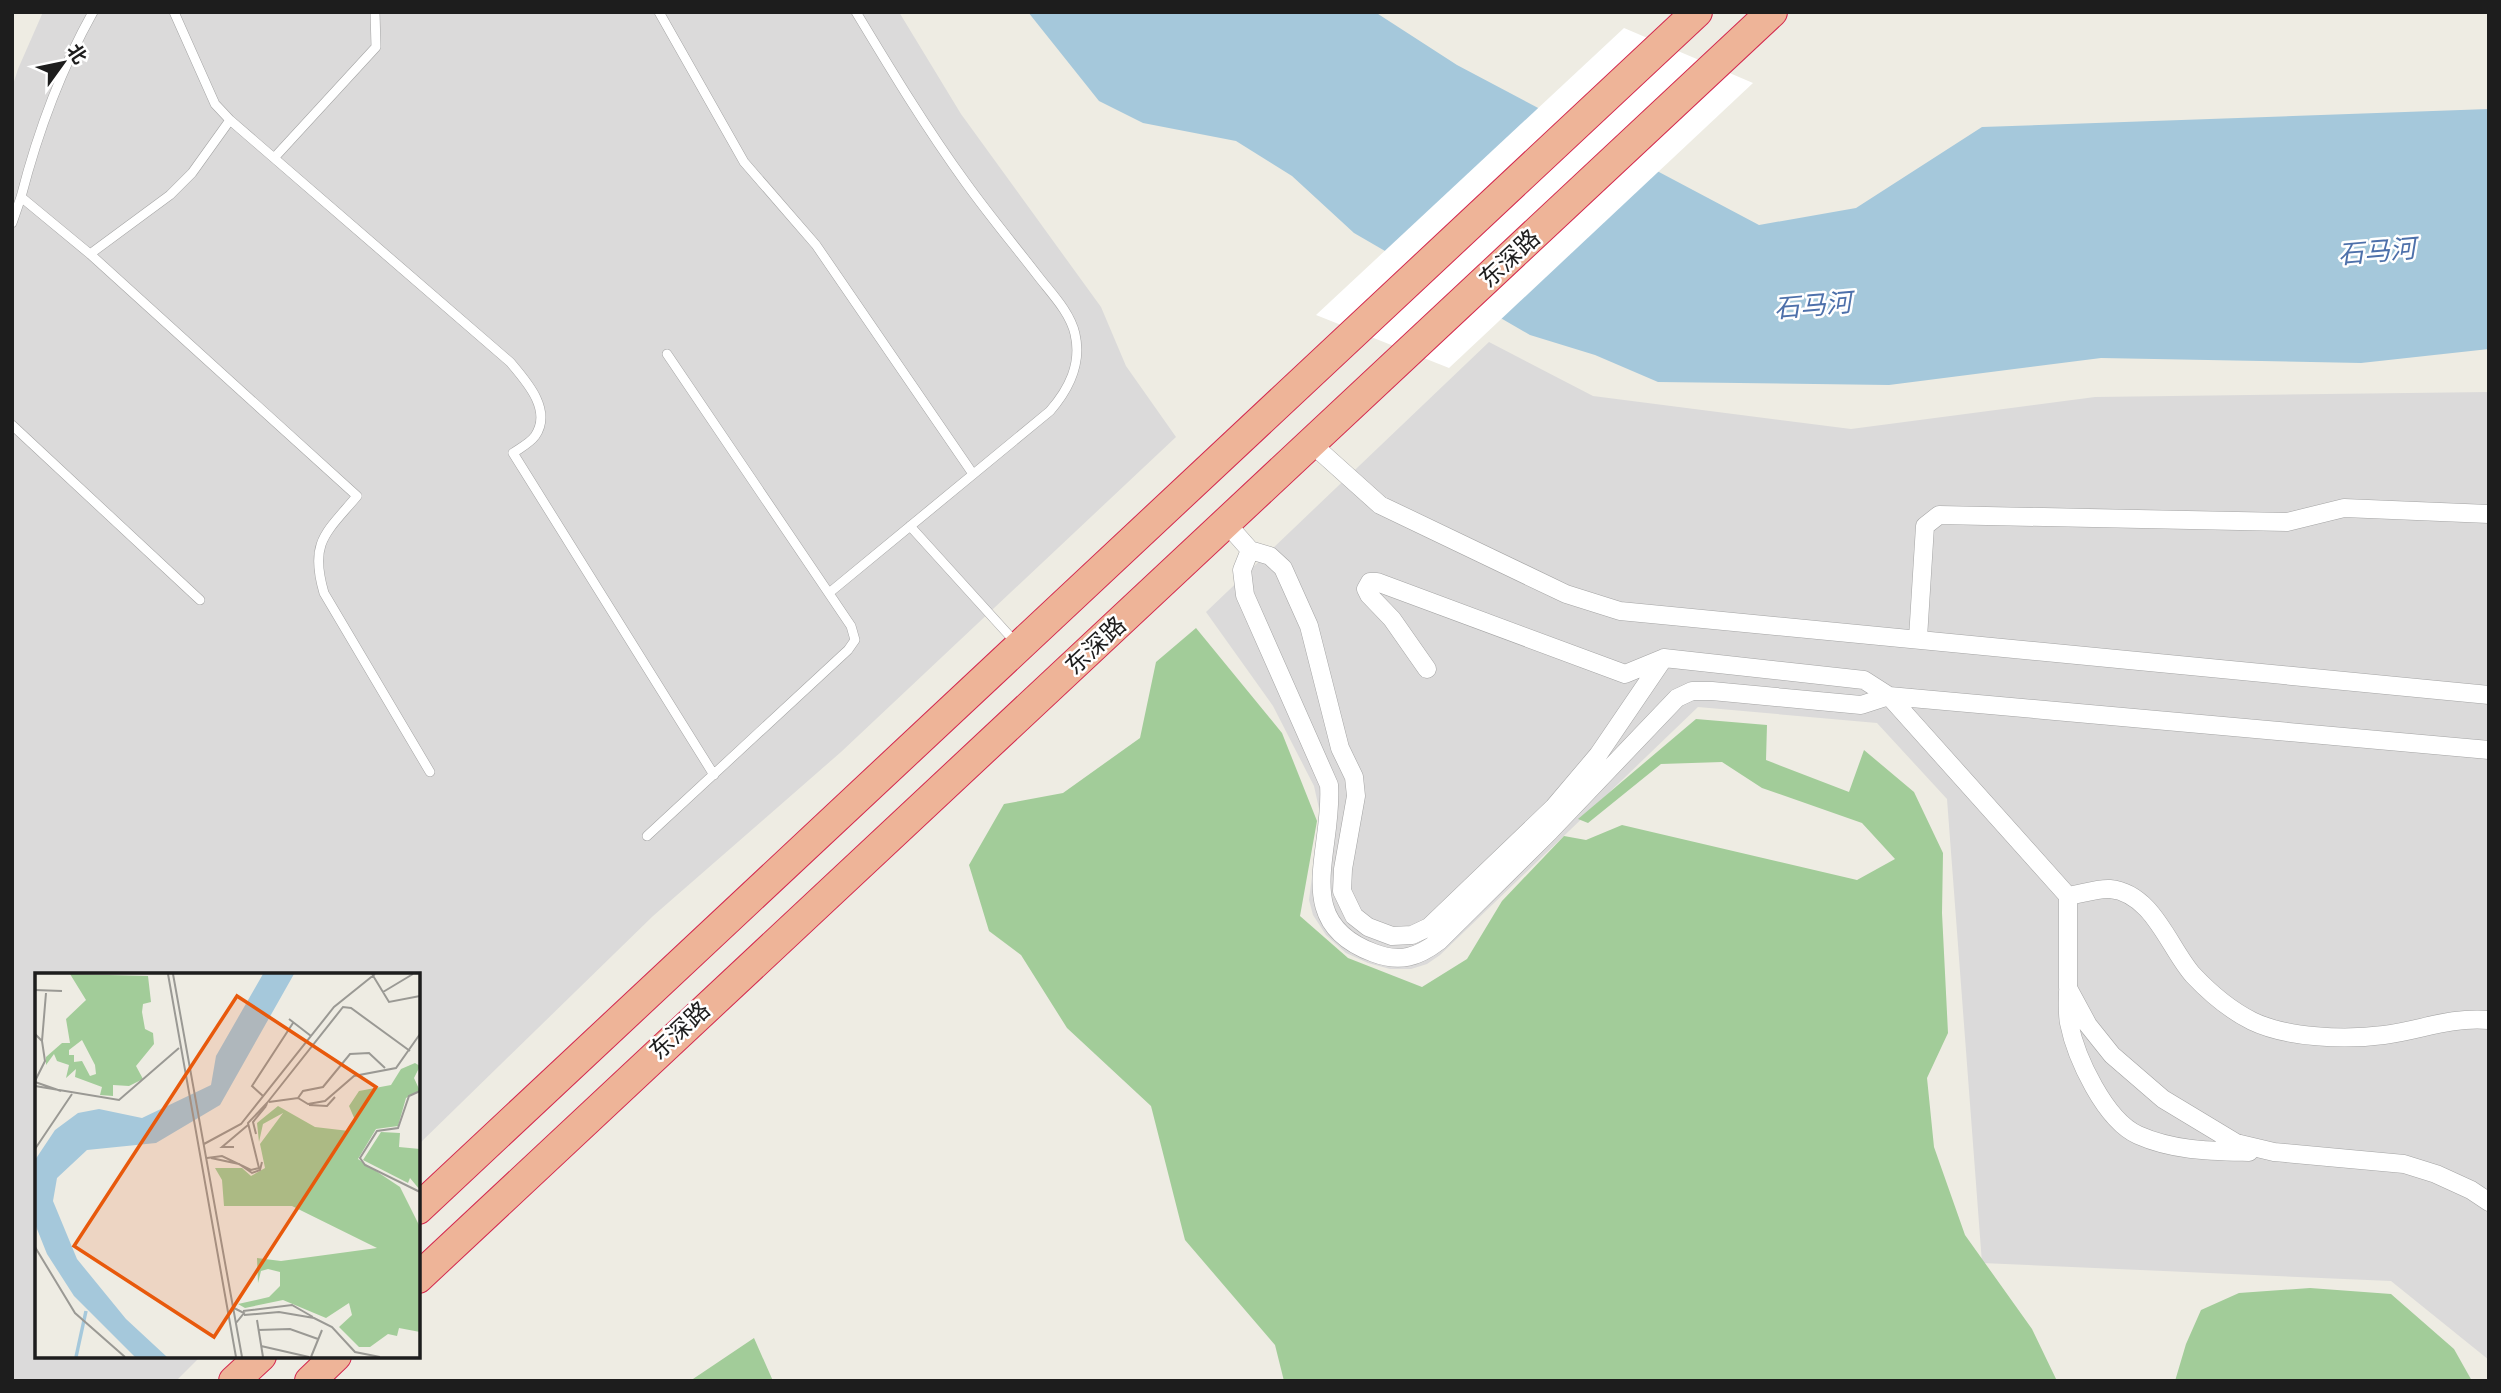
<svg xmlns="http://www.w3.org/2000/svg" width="2501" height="1393" viewBox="0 0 2501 1393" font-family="'Sofia Sans Condensed','Noto Sans SC',sans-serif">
	<rect width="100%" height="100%" fill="#eeece3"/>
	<!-- residential -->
	<path fill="#dbdada" d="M 43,12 L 899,12 L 961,114 L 1101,307 L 1126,366 L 1176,437 L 841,752 L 653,916 L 418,1145 L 418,975 L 37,975 L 37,1356 L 201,1356 L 176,1381 L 12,1381 L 12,88 L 18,69 Z
		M 1489,342 L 1593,396 L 1851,429 L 2095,397 L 2489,392 L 2489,1360 L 2391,1281 L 1982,1263 L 1947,799 L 1877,723 L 1698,707 L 1440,955 L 1427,964 L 1411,969 L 1390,969 L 1368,963 L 1346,953 L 1326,935 L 1313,915 L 1309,900 L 1320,813 L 1314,786 L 1273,706 L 1206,612 Z"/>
	<!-- forest -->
	<path fill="#a2cc99" d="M 1196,628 L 1282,733 L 1317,821 L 1300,916 L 1348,958 L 1422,987 L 1467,959 L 1502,901 L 1564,836 L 1586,840 L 1622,825 L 1857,880 L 1895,859 L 1862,823 L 1762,788 L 1722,762 L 1661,764 L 1588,823 L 1578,819 L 1696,719 L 1767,725 L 1766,760 L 1849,792 L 1864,750 L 1914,792 L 1943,853 L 1942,913 L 1948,1033 L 1927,1078 L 1934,1147 L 1965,1235 L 2032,1329 L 2057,1381 L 1284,1381 L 1275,1345 L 1185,1240 L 1151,1106 L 1067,1028 L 1021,955 L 989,931 L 969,865 L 1004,804 L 1063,793 L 1140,738 L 1156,662 Z
		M 2310,1288 L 2391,1294 L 2454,1349 L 2472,1381 L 2175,1381 L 2186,1344 L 2201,1310 L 2239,1293 Z
		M 754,1338 L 773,1381 L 690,1381 Z"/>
	<!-- water -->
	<path fill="#a5c8db" d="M 1028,12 L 1375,12 L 1457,65 L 1759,225 L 1856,208 L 1982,127 L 2489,109 L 2489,349 L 2361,363 L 2101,358 L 1889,385 L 1658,382 L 1595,355 L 1530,335 L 1354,233 L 1292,176 L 1236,141 L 1143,123 L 1099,101 Z"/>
	<!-- pier -->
	<path fill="#fff" d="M 1624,28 L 1753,83 L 1449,368 L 1316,315 Z"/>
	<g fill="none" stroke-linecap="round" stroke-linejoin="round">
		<defs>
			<path id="service" d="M 174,12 L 215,104 L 230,120
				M 659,12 L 744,162 L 816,245 L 973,474
				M 274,158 L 376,47 L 375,12
				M 21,197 C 38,131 60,71 93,12
				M 12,223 L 21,197 L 90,254 L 357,496 C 326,533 309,542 324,593 L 430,772
				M 90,254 L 170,195 L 192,173 L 230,120 L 510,362 C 526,381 553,410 535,436 C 530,443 520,448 513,453 L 714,775
				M 12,425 L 200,600
				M 910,526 L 1017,644
				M 829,593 L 1050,411 C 1069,389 1082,364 1075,334 C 1070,312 1051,293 1038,276 C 1014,245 989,215 966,183 C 926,128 891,70 856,12
				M 647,836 L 848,650 L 855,640 L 851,626 L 667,354"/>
			<path id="minor" d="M 1312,444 L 1380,505 L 1566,594 L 1620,611 L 2489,695
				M 1227,524 L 1250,550 L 1270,556 L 1283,568 L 1309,626 L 1340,748 L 1354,777 L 1356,796 L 1343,869 L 1342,891 L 1354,916 L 1368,927 L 1392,936 L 1412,935 L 1429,927 L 1554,807 L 1598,755 L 1664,658 L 1864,680 L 1889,696 L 1861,705 L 1712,691 L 1692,691 L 1677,698 L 1550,831 L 1439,941 C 1418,957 1400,963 1374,953 C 1289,922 1334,851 1329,785 L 1245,595 L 1242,570 L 1250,550
				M 1918,638 L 1925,526 L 1939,515 L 2287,522 L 2344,508 L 2489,514
				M 1427,669 L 1392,619 L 1369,595 L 1366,589 L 1370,582 L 1377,582 L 1625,674 L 1664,658
				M 1889,696 L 2068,896 L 2068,988 L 2088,1025 L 2112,1055 L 2163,1099 L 2236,1143 L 2274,1152 L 2404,1164 L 2436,1174 L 2471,1190 L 2489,1202
				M 1889,696 L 2489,750
				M 2068,896 C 2081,894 2098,888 2110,889 C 2153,893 2169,948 2193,975 C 2210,993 2230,1010 2252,1021 C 2287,1038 2345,1040 2384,1035 C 2422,1030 2448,1017 2489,1020
				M 2068,991 C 2068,1001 2067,1013 2069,1023 C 2076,1058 2105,1120 2138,1135 C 2174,1151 2211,1151 2249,1152"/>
			<path id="trunk" d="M 418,1209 L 1697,12
				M 418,1278 L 1772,12
				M 234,1381 L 261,1356
				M 310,1381 L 336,1356"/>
		</defs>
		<!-- service casing -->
		<use href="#service" stroke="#a4a4a4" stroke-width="10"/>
		<!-- minor casing -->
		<use href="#minor" stroke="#a4a4a4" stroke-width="19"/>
		<!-- trunk casing -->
		<use href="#trunk" stroke="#d3294f" stroke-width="32"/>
		<!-- service -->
		<use href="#service" stroke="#fff" stroke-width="9"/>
		<!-- minor -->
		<use href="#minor" stroke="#fff" stroke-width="18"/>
		<!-- trunk -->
		<use href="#trunk" stroke="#eeb498" stroke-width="30"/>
	</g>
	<g text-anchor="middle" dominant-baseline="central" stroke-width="5" stroke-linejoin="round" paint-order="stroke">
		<!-- street labels -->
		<g font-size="24" fill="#1d1d1d" stroke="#fff">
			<text transform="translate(1510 259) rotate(-43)">东深路</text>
			<text transform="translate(1096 646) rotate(-43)">东深路</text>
			<text transform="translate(680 1031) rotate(-43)">东深路</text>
		</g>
		<!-- water labels -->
		<g font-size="26" font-style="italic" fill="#4d70aa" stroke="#fff">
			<text transform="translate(2377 253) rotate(-5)">石马河</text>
			<text transform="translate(1813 307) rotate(-5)">石马河</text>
		</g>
	</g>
	<!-- overview -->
	<g transform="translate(35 973)">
		<rect width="385" height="385" fill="#eeece3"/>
		<path d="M 35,1 L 113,3 L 116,29 L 108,31 L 107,39 L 110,56 L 118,60 L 119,71 L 101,93 L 108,106 L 94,113 L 78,112 L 78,123 L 65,122 L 67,114 L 40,104 L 41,96 L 31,105 L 34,92 L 22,88 L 19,81 L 11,92 L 11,84 L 27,70 L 35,70 L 31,46 L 51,27 ZM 47,67 L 60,92 L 61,101 L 55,103 L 47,88 L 39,89 L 39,82 L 34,82 L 34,77 ZM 380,90 L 385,93 L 379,105 L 385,118 L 371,125 L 363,153 L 341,156 L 323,186 L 365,214 L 385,254 L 385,359 L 364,355 L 362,363 L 353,361 L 335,374 L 324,374 L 304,354 L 317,342 L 314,330 L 291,345 L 248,327 L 210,335 L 203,331 L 234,324 L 245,313 L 245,299 L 233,296 L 226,298 L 223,310 L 222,285 L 246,288 L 342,275 L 257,233 L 189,233 L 187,207 L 180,195 L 207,195 L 216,203 L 230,195 L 225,171 L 248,140 L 228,151 L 224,169 L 222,150 L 243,133 L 280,154 L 314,158 L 320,147 L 314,133 L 324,118 L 356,112 L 366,96 ZM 346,159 L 365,160 L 364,174 L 385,176 L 385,217 L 375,205 L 373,210 L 328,187 Z" fill="#a2cc99" fill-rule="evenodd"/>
		<path d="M 228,1 L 259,1 L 185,132 L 121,170 L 52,177 L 22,205 L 18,228 L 42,286 L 91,346 L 132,384 L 100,384 L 39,323 L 12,281 L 0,251 L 0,187 L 20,157 L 43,140 L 64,136 L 107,145 L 176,112 L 181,83 Z" fill="#a5c8db"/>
		<path fill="none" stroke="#a5c8db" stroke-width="3.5" d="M 41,384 L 51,338"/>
		<path fill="none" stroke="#9a9994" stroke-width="2" d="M 133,1 L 201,384M 138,1 L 207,384M 337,1 L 354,29 L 385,23M 0,17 L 27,18M 348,19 L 378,1M 254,46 L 276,63M 0,61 L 7,68 L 10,88 L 0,108M 7,68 L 11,20M 0,109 L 26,118M 0,113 L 84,127 L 144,75M 228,123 L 217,113 L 258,50M 263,125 L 268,118 L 288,114 L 315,81 L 334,80 L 350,95M 234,129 L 263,125 L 273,131 L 290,128 L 319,103 L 361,95 L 385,61M 232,130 L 308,34 L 316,35 L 375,78M 274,132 L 292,133 L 300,124M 221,161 L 218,149 L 231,133M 169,171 L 206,151 L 299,34 L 340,1M 199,174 L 187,174 L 213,152M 0,176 L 37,121M 172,185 L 187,183 L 216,197 L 224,195 L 213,150 L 232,130 L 231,133M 176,185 L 204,191 L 217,200 L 225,197 L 227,189M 385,219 L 330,192 L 325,185 L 342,158 L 363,155 L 374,123 L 385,118M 0,274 L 40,340 L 90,384M 199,335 L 209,340 L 201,350M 208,338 L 257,332 L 278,344M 209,342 L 244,339 L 279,345 L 297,354 L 320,379 L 345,384M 222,347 L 228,384M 223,357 L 255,356 L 283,366M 226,373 L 274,384M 276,384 L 287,357"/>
		<path fill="#e8590c" fill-opacity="0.15" stroke="#e8590c" stroke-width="3.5" d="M 202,23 L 341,114 L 179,364 L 39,273 Z"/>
		<rect width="385" height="385" fill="none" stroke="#1d1d1d" stroke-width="3.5"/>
	</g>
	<!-- border -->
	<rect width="2501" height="1393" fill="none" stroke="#1d1d1d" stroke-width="28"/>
	<!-- north arrow -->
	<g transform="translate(63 63) rotate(57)" stroke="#ffffff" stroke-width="5" paint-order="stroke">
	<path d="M0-5L12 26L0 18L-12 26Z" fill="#1d1d1d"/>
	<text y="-10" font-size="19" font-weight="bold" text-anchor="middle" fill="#1d1d1d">北</text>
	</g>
</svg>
